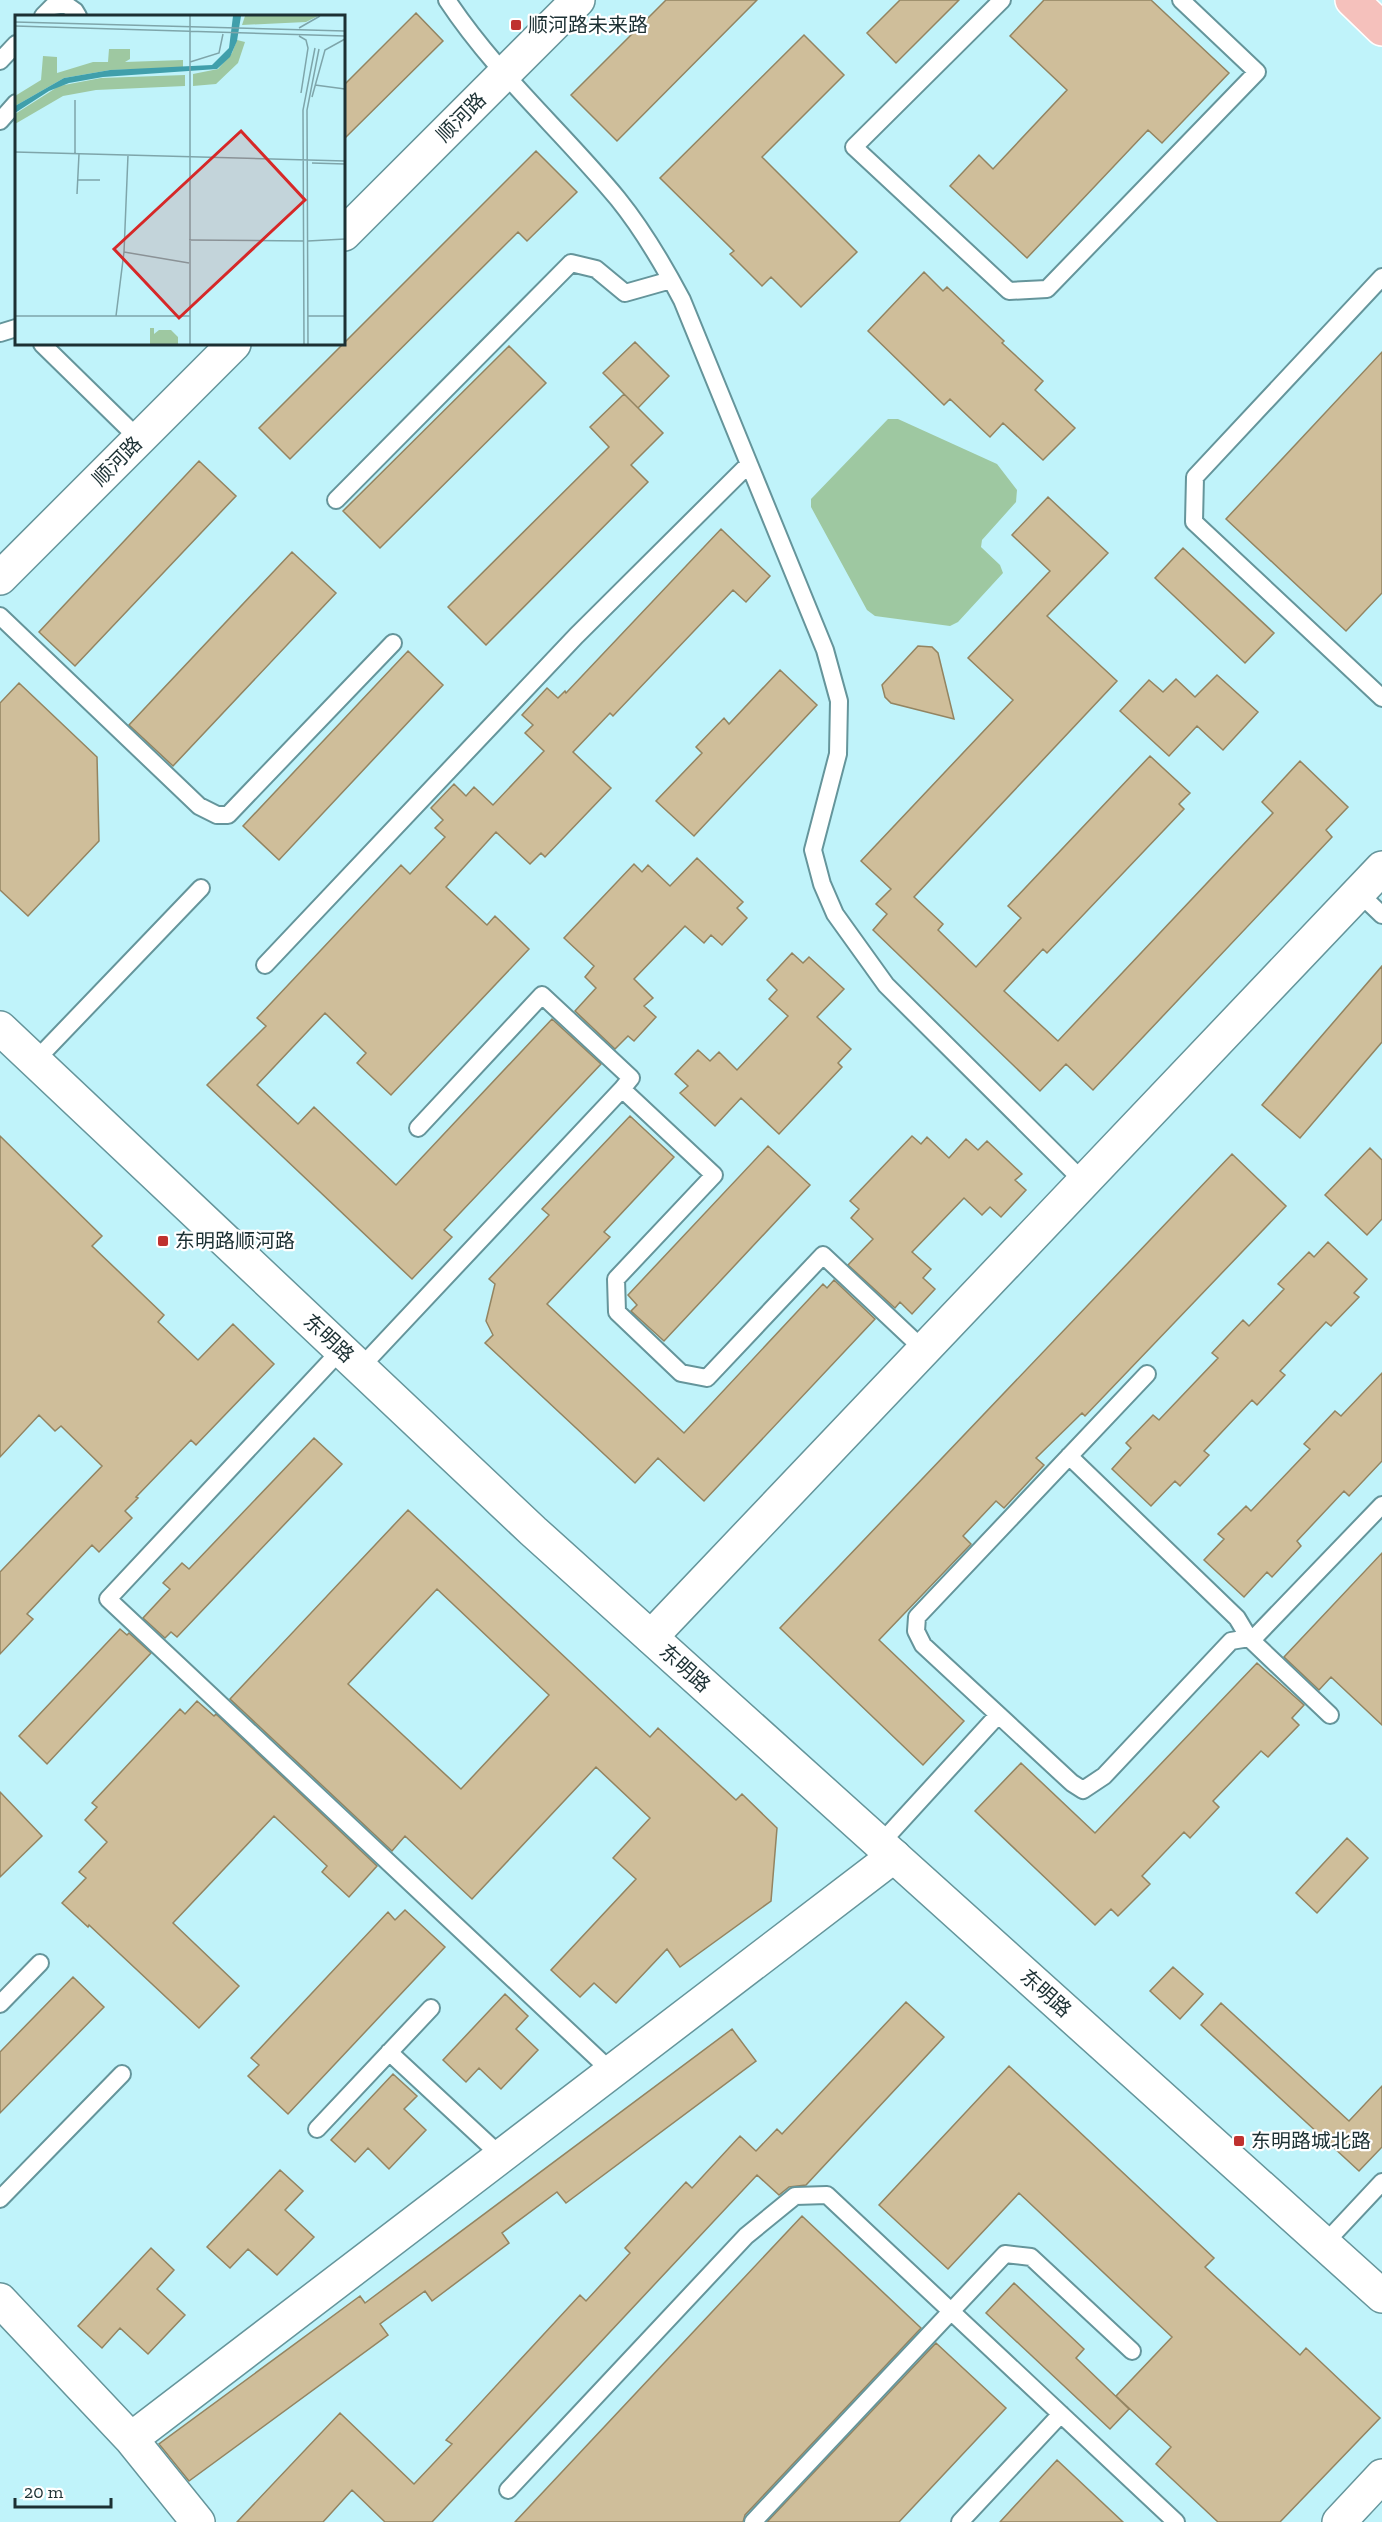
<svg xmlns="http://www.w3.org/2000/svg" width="1382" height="2522" viewBox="0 0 1382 2522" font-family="'Zilla Slab','Noto Sans SC',serif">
	<rect width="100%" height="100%" fill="#c0f3fa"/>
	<!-- green -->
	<path fill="#9ec8a1" d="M 888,419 L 898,419 L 997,464 L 1017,490 L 1016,502 L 982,540 L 981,547 L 1000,565 L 1003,573 L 958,622 L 950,626 L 875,616 L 867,610 L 811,507 L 811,499 Z"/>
	<!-- building -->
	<path fill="#cfbe9a" stroke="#938461" stroke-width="1.5" fill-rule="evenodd" d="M 666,0 L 757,0 L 617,141 L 571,95 Z
		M 900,0 L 959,0 L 896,63 L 867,33 Z
		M 1044,0 L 1151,0 L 1229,73 L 1162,143 L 1148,130 L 1027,258 L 950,186 L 979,155 L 993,169 L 1067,90 L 1010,36 Z
		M 416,13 L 443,41 L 344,139 L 344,85 Z
		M 804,35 L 844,75 L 762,157 L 857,252 L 801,307 L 771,277 L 762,286 L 730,254 L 734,251 L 660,178 Z
		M 536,151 L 577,192 L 527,241 L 518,232 L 290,459 L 259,428 Z
		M 924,272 L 943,291 L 947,287 L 1004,341 L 1002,343 L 1043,381 L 1035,390 L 1075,428 L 1043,460 L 1003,423 L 990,437 L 950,399 L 944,405 L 868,331 Z
		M 635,342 L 669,376 L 638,408 L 603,373 Z
		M 509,346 L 546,383 L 380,548 L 343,511 Z
		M 1382,352 L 1382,593 L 1346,631 L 1226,519 Z
		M 624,394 L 663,433 L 631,465 L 648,482 L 486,645 L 448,607 L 609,447 L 590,427 Z
		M 199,461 L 236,496 L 75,666 L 39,632 Z
		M 1048,497 L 1108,553 L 1047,616 L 1117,681 L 914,897 L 943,924 L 938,930 L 976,967 L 1021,918 L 1008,906 L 1150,756 L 1190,793 L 1179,804 L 1184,809 L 1047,953 L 1043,949 L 1004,991 L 1058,1041 L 1273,813 L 1262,802 L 1300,761 L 1348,807 L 1326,830 L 1332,837 L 1093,1090 L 1066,1064 L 1040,1091 L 873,930 L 887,914 L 876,904 L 891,889 L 861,861 L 1013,700 L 968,658 L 1050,571 L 1012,535 Z
		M 721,529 L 770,576 L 746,602 L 733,590 L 613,716 L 610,713 L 573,752 L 611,788 L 545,857 L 541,853 L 530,864 L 496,832 L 446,887 L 487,925 L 495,916 L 529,949 L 391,1095 L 357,1063 L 366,1053 L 325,1013 L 257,1085 L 298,1124 L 314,1107 L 396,1185 L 552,1019 L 601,1064 L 444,1230 L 452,1237 L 412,1279 L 207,1085 L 266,1026 L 257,1018 L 401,865 L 410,874 L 445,837 L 435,828 L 443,820 L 431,808 L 454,784 L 466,796 L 474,787 L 493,805 L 544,751 L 525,733 L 533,725 L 522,715 L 547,688 L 558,698 L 565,691 L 566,693 Z
		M 1183,548 L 1274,633 L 1245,663 L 1155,578 Z
		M 292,552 L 336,593 L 173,766 L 129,725 Z
		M 918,646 L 932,647 L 938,653 L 954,719 L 891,703 L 885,697 L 882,685 Z
		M 408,651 L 443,685 L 279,860 L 243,826 Z
		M 780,670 L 817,705 L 694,836 L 656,801 L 702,753 L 696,747 L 724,718 L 729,724 Z
		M 1217,675 L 1258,712 L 1223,750 L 1197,726 L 1169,756 L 1120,711 L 1149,680 L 1163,692 L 1176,679 L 1195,697 Z
		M 19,683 L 97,757 L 99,841 L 28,916 L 0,890 L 0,703 Z
		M 697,858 L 743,902 L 737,908 L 747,918 L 722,945 L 711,935 L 704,943 L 685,926 L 634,979 L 653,998 L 644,1006 L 656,1017 L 634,1041 L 628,1036 L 615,1049 L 575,1011 L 596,988 L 585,977 L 594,966 L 564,938 L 634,864 L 642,872 L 648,865 L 670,886 Z
		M 792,953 L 803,963 L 809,957 L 844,989 L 817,1017 L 851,1049 L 838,1063 L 842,1067 L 779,1134 L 741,1098 L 715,1126 L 680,1093 L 688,1086 L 675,1074 L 698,1050 L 710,1061 L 719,1052 L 737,1070 L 788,1016 L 769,999 L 777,990 L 767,980 Z
		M 1382,966 L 1382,1042 L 1300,1138 L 1262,1105 Z
		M 630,1116 L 674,1157 L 604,1232 L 610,1237 L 547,1304 L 684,1433 L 823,1284 L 827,1288 L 834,1280 L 875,1319 L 704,1501 L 658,1458 L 635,1483 L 485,1343 L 493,1335 L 486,1321 L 495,1284 L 489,1279 L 549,1215 L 542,1209 Z
		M 0,1136 L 102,1236 L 92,1246 L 164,1315 L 158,1322 L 198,1360 L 233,1324 L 274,1364 L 196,1445 L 191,1440 L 136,1497 L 138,1498 L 125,1511 L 132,1518 L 99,1552 L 92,1545 L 27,1614 L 33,1619 L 0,1654 L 0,1572 L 102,1466 L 61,1426 L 55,1431 L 39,1415 L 0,1457 Z
		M 912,1136 L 921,1144 L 927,1137 L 949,1158 L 966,1139 L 978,1150 L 987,1141 L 1022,1174 L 1015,1180 L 1026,1190 L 1001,1217 L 990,1207 L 982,1215 L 964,1198 L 912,1252 L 931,1269 L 923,1278 L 935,1289 L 912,1314 L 900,1302 L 895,1308 L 848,1265 L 873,1239 L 851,1218 L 859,1209 L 850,1201 Z
		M 768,1146 L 810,1185 L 664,1341 L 631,1311 L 637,1305 L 628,1295 Z
		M 1370,1148 L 1382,1160 L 1382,1219 L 1367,1235 L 1325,1195 Z
		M 1232,1154 L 1286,1206 L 1085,1416 L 1082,1413 L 1036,1458 L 1044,1465 L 1004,1508 L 996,1501 L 963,1536 L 971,1544 L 879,1640 L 964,1721 L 923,1765 L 780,1628 Z
		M 1328,1242 L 1367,1279 L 1354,1293 L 1359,1297 L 1331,1326 L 1326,1322 L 1280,1371 L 1285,1375 L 1257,1405 L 1252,1400 L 1204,1451 L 1209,1455 L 1180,1486 L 1175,1481 L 1151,1506 L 1112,1469 L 1131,1448 L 1126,1443 L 1153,1415 L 1159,1420 L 1218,1358 L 1212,1353 L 1243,1320 L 1249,1326 L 1284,1289 L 1278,1284 L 1309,1252 L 1314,1257 Z
		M 1382,1373 L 1382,1461 L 1349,1496 L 1344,1491 L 1297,1541 L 1301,1546 L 1272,1577 L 1267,1572 L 1244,1597 L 1204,1560 L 1224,1539 L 1218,1534 L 1246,1506 L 1251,1511 L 1310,1449 L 1304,1444 L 1335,1411 L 1341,1416 Z
		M 314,1438 L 342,1464 L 177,1637 L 171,1632 L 165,1638 L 143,1618 L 170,1589 L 163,1583 L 182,1563 L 189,1569 Z
		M 408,1510 L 650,1737 L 658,1728 L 736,1800 L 742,1794 L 777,1828 L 771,1901 L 680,1967 L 667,1949 L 616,2003 L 594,1983 L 580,1997 L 551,1970 L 636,1879 L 613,1858 L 650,1818 L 596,1767 L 472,1899 L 405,1836 L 392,1851 L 230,1699 ZM 437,1589 L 549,1695 L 461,1789 L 348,1684 Z
		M 1382,1553 L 1382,1725 L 1331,1677 L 1319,1690 L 1284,1657 Z
		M 120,1629 L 127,1635 L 129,1633 L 151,1653 L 47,1764 L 19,1736 Z
		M 1257,1663 L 1304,1705 L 1292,1718 L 1299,1725 L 1268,1757 L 1261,1751 L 1213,1801 L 1219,1807 L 1190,1838 L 1184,1832 L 1142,1876 L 1150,1884 L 1118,1916 L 1111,1909 L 1095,1925 L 975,1811 L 1021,1763 L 1095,1833 Z
		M 197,1701 L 214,1716 L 216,1714 L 377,1866 L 349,1897 L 322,1872 L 327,1866 L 274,1816 L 173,1923 L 239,1986 L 199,2028 L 89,1925 L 88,1927 L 62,1903 L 86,1878 L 79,1872 L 107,1842 L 85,1820 L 97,1807 L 92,1803 L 180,1709 L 185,1714 Z
		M 0,1792 L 42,1836 L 0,1877 Z
		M 1347,1838 L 1368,1858 L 1317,1913 L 1296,1893 Z
		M 405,1910 L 445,1947 L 288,2114 L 248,2076 L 259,2065 L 251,2058 L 388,1912 L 395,1920 Z
		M 1173,1967 L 1203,1994 L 1180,2019 L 1150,1991 Z
		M 73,1977 L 104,2007 L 0,2113 L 0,2052 Z
		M 505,1994 L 528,2016 L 516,2029 L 538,2050 L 501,2089 L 479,2068 L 466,2082 L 443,2060 Z
		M 906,2002 L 944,2037 L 806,2185 L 789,2187 L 779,2195 L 757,2175 L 432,2522 L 385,2522 L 352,2490 L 323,2522 L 237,2522 L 340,2413 L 414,2484 L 452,2444 L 446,2440 L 580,2295 L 586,2301 L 630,2253 L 625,2248 L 686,2182 L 692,2188 L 740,2136 L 756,2151 L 777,2129 L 782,2134 Z
		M 1221,2003 L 1349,2121 L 1382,2086 L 1382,2147 L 1359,2171 L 1201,2025 Z
		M 732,2029 L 756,2061 L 566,2203 L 557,2192 L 502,2233 L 509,2243 L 432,2301 L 425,2291 L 380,2324 L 388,2335 L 189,2481 L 159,2444 L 360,2296 L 365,2303 Z
		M 1009,2066 L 1214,2258 L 1205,2267 L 1300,2355 L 1306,2348 L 1380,2418 L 1280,2522 L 1218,2522 L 1156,2464 L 1171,2447 L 1116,2396 L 1172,2337 L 1019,2193 L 948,2269 L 879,2205 Z
		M 393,2074 L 417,2096 L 404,2109 L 426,2130 L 389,2169 L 368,2148 L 355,2162 L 331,2140 Z
		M 280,2170 L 303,2191 L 285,2210 L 314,2237 L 277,2275 L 248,2249 L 230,2268 L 207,2247 Z
		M 802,2216 L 921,2328 L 745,2515 L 743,2522 L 515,2522 Z
		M 151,2248 L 174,2270 L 157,2289 L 185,2315 L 148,2354 L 120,2328 L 102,2348 L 78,2326 Z
		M 1014,2283 L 1084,2349 L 1076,2358 L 1129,2409 L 1110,2429 L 986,2313 Z
		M 936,2343 L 1006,2408 L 899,2522 L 767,2522 Z
		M 1057,2460 L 1123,2522 L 1000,2522 Z"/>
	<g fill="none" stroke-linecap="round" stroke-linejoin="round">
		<defs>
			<path id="service" d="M 447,0 C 496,74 562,131 618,199 C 643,230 663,264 682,300 L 825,650 L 839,701 L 838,754 L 813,850 L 822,884 L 835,914 L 886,985 L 1084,1182
				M 1002,0 L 854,147 L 1009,291 L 1047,289 L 1257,72 L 1181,0
				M 43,16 L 53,6 L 65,4 L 75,11 L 78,16
				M 0,61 L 16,44
				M 0,121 L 16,103
				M 1382,277 L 1195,477 L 1194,522 L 1382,698
				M 0,333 L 16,328
				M 42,344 L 139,439
				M 336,500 L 571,263 L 596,269 L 625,293 L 671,280
				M 0,616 L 199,806 L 217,815 L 228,815 L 393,643
				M 1359,893 L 1382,915
				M 265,965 L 576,636 L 749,464
				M 35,1061 L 201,888
				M 418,1128 L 542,995 L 631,1078 L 622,1089 L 714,1175 L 616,1279 L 617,1312 L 681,1373 L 707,1378 L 823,1255 L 924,1350
				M 341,1350 L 108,1599 L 612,2072
				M 360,1368 L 622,1089
				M 1147,1374 L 917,1617 L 916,1631 L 923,1645 L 1072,1783 L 1083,1790 L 1104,1776 L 1231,1641 L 1249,1638 L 1330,1715
				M 1069,1456 L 1237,1618 L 1249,1638
				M 1252,1640 L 1382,1505
				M 880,1844 L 998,1715
				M 0,2004 L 40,1963
				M 389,2052 L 501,2156
				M 317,2129 L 431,2008
				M 0,2199 L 122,2074
				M 1324,2244 L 1382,2182
				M 508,2490 L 746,2236 L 795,2196 L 827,2195 L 1176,2522
				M 753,2522 L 1005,2254 L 1031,2257 L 1132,2351
				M 960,2522 L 1061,2414"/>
			<path id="minor" d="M 651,1637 L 1382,868
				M 0,2300 L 131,2439 L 198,2522
				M 131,2439 L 894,1856
				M 1339,2522 L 1382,2476"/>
			<path id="tertiary" d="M 344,234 L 578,0
				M 0,578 L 234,344
				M 0,1028 L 533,1531 L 1382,2296"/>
			<path id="primary" d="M 1352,0 L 1382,29"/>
		</defs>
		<!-- service casing -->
		<use href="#service" stroke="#65959b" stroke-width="20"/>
		<!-- minor casing -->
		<use href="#minor" stroke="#65959b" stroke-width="36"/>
		<!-- tertiary casing -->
		<use href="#tertiary" stroke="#65959b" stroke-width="36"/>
		<!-- primary casing -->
		<use href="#primary" stroke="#fff" stroke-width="36"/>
		<!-- service -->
		<use href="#service" stroke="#fff" stroke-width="16"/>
		<!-- minor -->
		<use href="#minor" stroke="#fff" stroke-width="33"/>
		<!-- tertiary -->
		<use href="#tertiary" stroke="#fff" stroke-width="33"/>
		<!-- primary -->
		<use href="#primary" stroke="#f5c1bc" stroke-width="33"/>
	</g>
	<!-- markers -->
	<g fill="#bf312f" stroke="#fff" stroke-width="2">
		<rect x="510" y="19" width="12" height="12" rx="3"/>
		<rect x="157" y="1235" width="12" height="12" rx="3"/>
		<rect x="1233" y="2135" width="12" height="12" rx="3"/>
	</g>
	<g text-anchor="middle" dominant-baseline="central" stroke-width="4.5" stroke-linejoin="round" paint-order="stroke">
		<!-- poi labels -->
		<g font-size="20" fill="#1c3033" stroke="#fff" text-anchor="start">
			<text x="528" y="25">顺河路未来路</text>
			<text x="175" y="1241">东明路顺河路</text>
			<text x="1251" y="2141">东明路城北路</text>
		</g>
		<!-- street labels -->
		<g font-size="20" fill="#1c3033" stroke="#fff">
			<text transform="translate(461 117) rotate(-45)">顺河路</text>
			<text transform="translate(117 461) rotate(-45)">顺河路</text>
			<text transform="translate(329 1338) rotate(43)">东明路</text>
			<text transform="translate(685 1668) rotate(42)">东明路</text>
			<text transform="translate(1046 1993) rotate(42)">东明路</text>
		</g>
	</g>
	<!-- overview -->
	<g transform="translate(15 15)">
		<rect width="330" height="330" fill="#c0f3fa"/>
		<path d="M 230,1 L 303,1 L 291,7 L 227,10 ZM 222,25 L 230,27 L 223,48 L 201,69 L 178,71 L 178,59 L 203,54 L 217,38 ZM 94,34 L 115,34 L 115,44 L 110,47 L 168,45 L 168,53 L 95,55 L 49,63 L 0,91 L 0,81 L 26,65 L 28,41 L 42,42 L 42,58 L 78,47 L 93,47 ZM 170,60 L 170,71 L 81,75 L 48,81 L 0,109 L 0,99 L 44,71 L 86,63 ZM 135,313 L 139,313 L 139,319 L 144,315 L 156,315 L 163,322 L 163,329 L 135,329 Z" fill="#9ec8a1"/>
		<path d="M 218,1 L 226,1 L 222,26 L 215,42 L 202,54 L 88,62 L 54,68 L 34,76 L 0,98 L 0,91 L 49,63 L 95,55 L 197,50 L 214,33 Z" fill="#409fab"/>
		<path fill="none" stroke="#7ea5aa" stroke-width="1.5" d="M 175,1 L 175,329M 0,7 L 330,16M 0,11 L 330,21M 284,13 L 305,1M 284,21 L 291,25 L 293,33 L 286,78M 175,47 L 204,38 L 208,19M 300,70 L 330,74M 297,82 L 310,35 L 330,24M 0,137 L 330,146M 60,139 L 60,85M 297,148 L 330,149M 63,165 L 85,165M 62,179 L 64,139M 174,225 L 289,226M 293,226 L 330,224M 109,237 L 174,248M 0,301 L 175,301M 101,301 L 109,237 L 113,140M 293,301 L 330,301M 289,329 L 288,95 L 300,33M 293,329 L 292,95 L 304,34"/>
		<path fill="#d62828" fill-opacity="0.15" stroke="#d62828" stroke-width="3" d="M 226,116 L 290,185 L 164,303 L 99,234 Z"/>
		<rect width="330" height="330" fill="none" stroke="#1c3033" stroke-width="3"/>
	</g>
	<!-- scale -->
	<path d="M15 2498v9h96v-9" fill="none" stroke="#1c3033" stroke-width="3"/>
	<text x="24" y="2498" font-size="18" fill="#1c3033" stroke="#ffffff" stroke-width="4.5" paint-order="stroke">20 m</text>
</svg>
